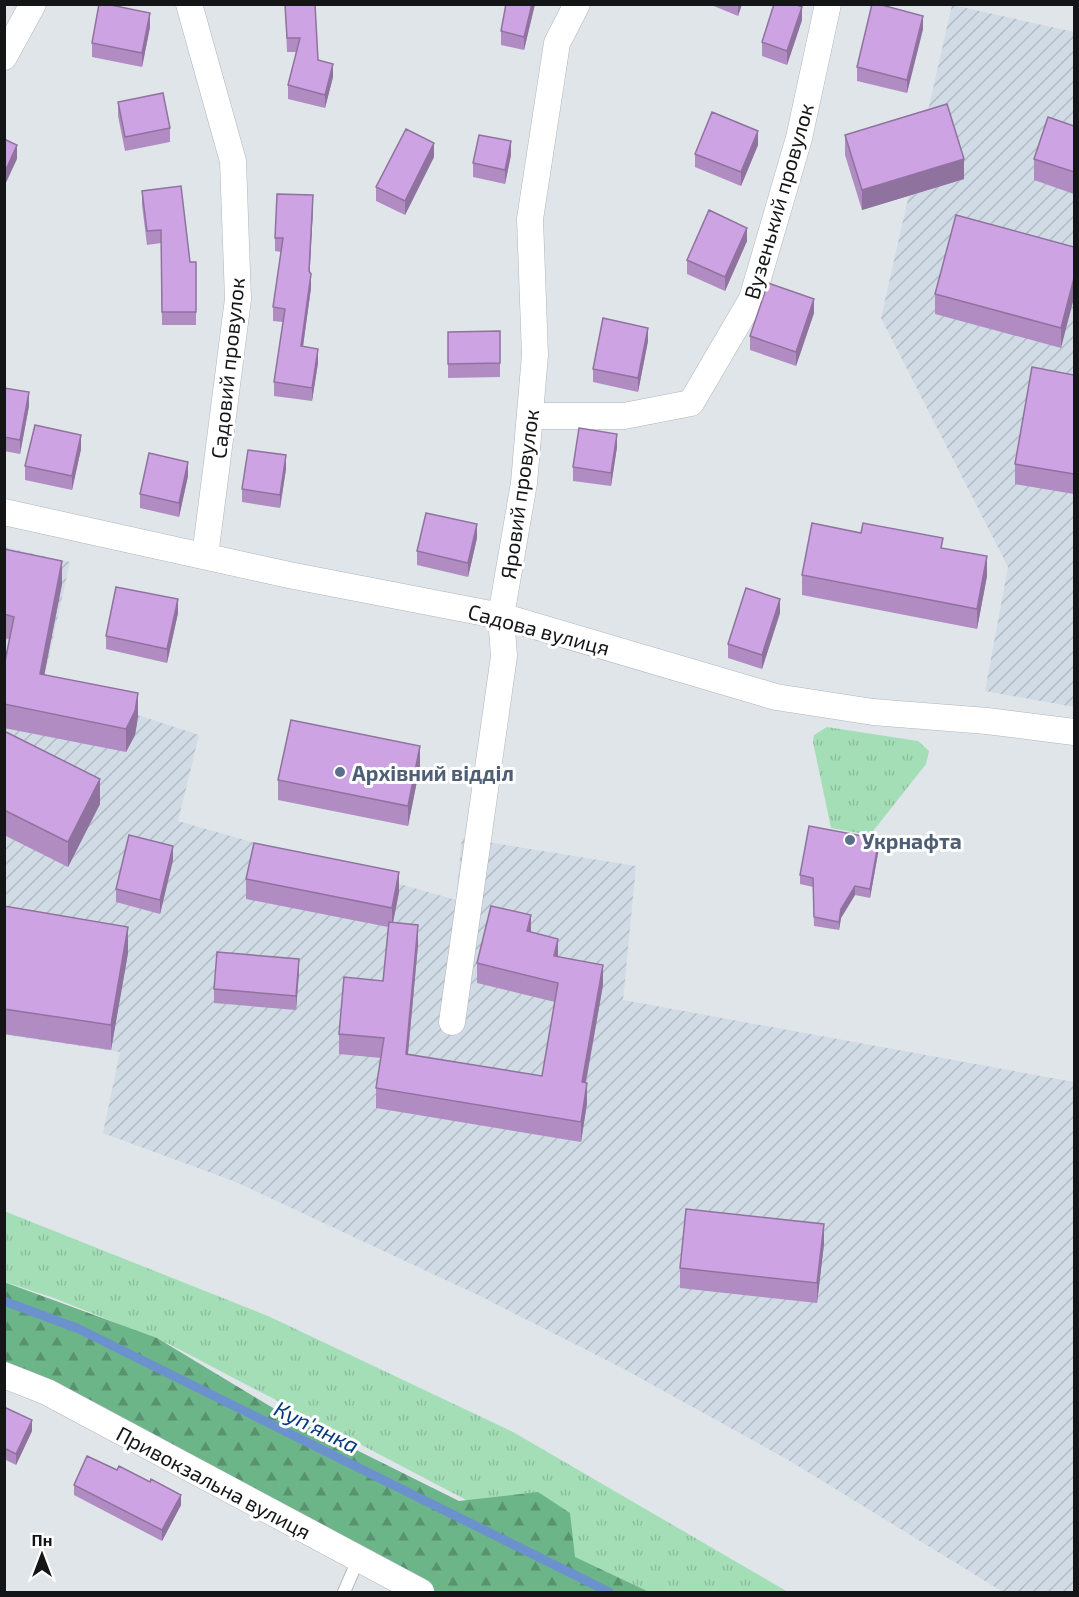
<svg xmlns="http://www.w3.org/2000/svg" width="1079" height="1597" viewBox="0 0 1079 1597" font-family="'Exo 2',sans-serif">
	<defs>
		<pattern id="industrial-furrows" width="10" height="10" patternUnits="userSpaceOnUse" patternTransform="scale(1.5)"><rect width="10" height="10" fill="#d0dbe5"/><path d="M-1 1l2-2M0 10L10 0M9 11l2-2" fill="none" stroke="#b2bbc4"/></pattern>
		<pattern id="grass-tufts" width="24" height="20" patternUnits="userSpaceOnUse" patternTransform="scale(1.5)"><rect width="24" height="20" fill="#a3deb7"/><path d="M3 7l-1-3M5 7V3M7 7l1-3M15 17l-1-3M17 17v-4M19 17l1-3" fill="none" stroke="#8bbe9d"/></pattern>
		<pattern id="forest-firs" width="22" height="20" patternUnits="userSpaceOnUse" patternTransform="scale(1.5)"><rect width="22" height="20" fill="#6cb588"/><path d="M5 1l3.5 6h-7zM16 11l3.5 6h-7z" fill="#58926e"/></pattern>
	</defs>
	<rect width="100%" height="100%" fill="#e0e5ea"/>
	<!-- industrial -->
	<path fill="url(#industrial-furrows)" d="M 952,5 L 1074,32 L 1074,707 L 985,691 L 1008,567 L 881,318 Z
		M 4,547 L 70,562 L 43,684 L 199,735 L 178,821 L 456,900 L 462,838 L 636,866 L 623,1000 L 1074,1082 L 1074,1592 L 1003,1592 L 790,1461 L 624,1369 L 480,1296 L 236,1182 L 103,1133 L 120,1052 L 5,1035 Z"/>
	<!-- grass -->
	<path fill="url(#grass-tufts)" d="M 827,727 L 918,741 L 929,751 L 926,764 L 870,835 L 831,828 L 813,742 L 814,735 Z
		M 4,1211 L 268,1316 L 513,1432 L 788,1592 L 620,1592 L 575,1557 L 169,1344 L 54,1298 L 5,1282 Z"/>
	<!-- forest -->
	<path fill="url(#forest-firs)" d="M 4,1282 L 157,1338 L 278,1411 L 459,1501 L 538,1492 L 570,1513 L 575,1557 L 649,1592 L 425,1592 L 5,1375 Z"/>
	<g fill="none" stroke-linecap="round" stroke-linejoin="round">
		<!-- stream -->
		<path stroke="#6c92ce" stroke-width="9" d="M 4,1301 L 79,1329 L 609,1592"/>
		<defs>
			<path id="service" d="M 344,1592 L 358,1560"/>
			<path id="minor" d="M 189,4 L 233,161 L 238,299 L 205,556
				M 4,57 L 33,4
				M 530,416 L 624,416 L 691,403 L 752,299 L 799,138 L 828,4
				M 4,512 L 289,575 L 501,616 L 776,697 L 873,712 L 987,721 L 1074,732
				M 452,1022 L 504,656 L 501,616 L 524,483 L 535,355 L 530,219 L 557,43 L 577,4
				M 4,1375 L 47,1392 L 421,1592"/>
		</defs>
		<!-- service casing -->
		<use href="#service" stroke="#b0b5b9" stroke-width="14"/>
		<!-- minor casing -->
		<use href="#minor" stroke="#b0b5b9" stroke-width="27"/>
		<!-- service -->
		<use href="#service" stroke="#fff" stroke-width="12"/>
		<!-- minor -->
		<use href="#minor" stroke="#fff" stroke-width="26"/>
	</g>
	<!-- wall -->
	<path fill="#b08cc3" d="M 285,4 L 318,60 L 333,77 L 325,108 L 288,99 L 288,85 L 297,52 L 287,52 Z
		M 535,4 L 524,50 L 501,45 L 501,31 Z
		M 709,4 L 742,4 L 738,16 Z
		M 802,20 L 787,65 L 762,56 L 762,42 Z
		M 150,27 L 142,67 L 92,57 L 92,43 Z
		M 923,29 L 907,93 L 857,81 L 857,67 Z
		M 118,102 L 170,128 L 170,142 L 125,151 L 118,116 Z
		M 1074,126 L 1074,194 L 1034,180 L 1034,159 Z
		M 845,135 L 964,179 L 862,210 L 845,155 Z
		M 758,145 L 741,186 L 695,167 L 695,154 Z
		M 511,155 L 505,184 L 473,177 L 473,163 Z
		M 434,157 L 405,215 L 376,201 L 376,187 Z
		M 142,191 L 190,262 L 196,262 L 196,325 L 162,325 L 161,243 L 147,245 L 142,205 Z
		M 313,209 L 309,272 L 311,288 L 303,347 L 318,363 L 312,401 L 274,396 L 274,382 L 283,322 L 273,321 L 273,307 L 281,252 L 275,251 L 275,238 Z
		M 747,241 L 725,291 L 687,274 L 687,260 Z
		M 1074,247 L 1061,348 L 935,314 L 935,294 Z
		M 814,313 L 796,366 L 750,350 L 750,336 Z
		M 500,331 L 500,377 L 448,378 L 448,332 Z
		M 648,341 L 638,392 L 593,382 L 593,369 Z
		M 1074,375 L 1074,494 L 1015,484 L 1015,464 Z
		M 4,388 L 29,406 L 20,454 L 4,451 Z
		M 617,447 L 611,486 L 573,481 L 573,467 Z
		M 81,449 L 72,490 L 25,480 L 25,466 Z
		M 286,469 L 280,508 L 242,502 L 242,489 Z
		M 188,476 L 179,517 L 140,508 L 140,494 Z
		M 477,538 L 468,577 L 417,565 L 417,551 Z
		M 943,548 L 987,576 L 977,629 L 802,595 L 802,575 Z
		M 4,549 L 62,584 L 44,675 L 138,717 L 135,735 L 126,752 L 4,728 L 4,666 L 10,639 L 4,638 Z
		M 178,613 L 167,663 L 106,649 L 106,636 Z
		M 780,613 L 762,669 L 728,658 L 728,644 Z
		M 4,731 L 100,804 L 68,867 L 4,835 Z
		M 420,766 L 408,826 L 278,800 L 278,780 Z
		M 879,848 L 870,898 L 855,895 L 841,918 L 839,930 L 814,926 L 813,887 L 800,884 L 800,875 Z
		M 173,860 L 160,914 L 116,902 L 116,889 Z
		M 246,879 L 399,892 L 393,922 L 418,945 L 408,1054 L 542,1076 L 555,1002 L 477,983 L 477,963 L 531,932 L 558,957 L 603,985 L 586,1083 L 587,1103 L 581,1142 L 376,1108 L 376,1088 L 381,1058 L 339,1054 L 339,1034 L 383,981 L 388,927 L 246,899 Z
		M 4,906 L 128,953 L 111,1050 L 4,1034 Z
		M 299,973 L 296,1010 L 214,1003 L 214,989 Z
		M 824,1244 L 817,1303 L 680,1288 L 680,1268 Z
		M 4,1407 L 32,1431 L 16,1465 L 4,1459 Z
		M 74,1485 L 181,1505 L 162,1541 L 74,1495 Z"/>
	<!-- shaded-wall -->
	<path fill="#90729f" d="M 532,4 L 535,4 L 524,50 L 524,37 Z
		M 738,4 L 742,4 L 738,16 Z
		M 802,7 L 802,20 L 787,65 L 787,51 Z
		M 150,13 L 150,27 L 142,67 L 142,53 Z
		M 923,16 L 923,29 L 907,93 L 907,80 Z
		M 333,64 L 333,77 L 325,108 L 325,95 Z
		M 758,131 L 758,145 L 741,186 L 741,172 Z
		M 511,141 L 511,155 L 505,184 L 505,170 Z
		M 434,143 L 434,157 L 405,215 L 405,201 Z
		M 17,145 L 17,159 L 4,187 L 4,174 Z
		M 964,159 L 964,179 L 862,210 L 862,190 Z
		M 313,195 L 313,209 L 309,285 L 309,271 Z
		M 747,228 L 747,241 L 725,291 L 725,277 Z
		M 311,274 L 311,288 L 301,360 L 301,346 Z
		M 1074,278 L 1074,298 L 1061,348 L 1061,328 Z
		M 814,299 L 814,313 L 796,366 L 796,352 Z
		M 648,328 L 648,341 L 638,392 L 638,378 Z
		M 318,349 L 318,363 L 312,401 L 312,388 Z
		M 29,392 L 29,406 L 20,454 L 20,440 Z
		M 617,434 L 617,447 L 611,486 L 611,473 Z
		M 81,435 L 81,449 L 72,490 L 72,476 Z
		M 286,455 L 286,469 L 280,508 L 280,495 Z
		M 188,462 L 188,476 L 179,517 L 179,503 Z
		M 477,524 L 477,538 L 468,577 L 468,563 Z
		M 987,556 L 987,576 L 977,629 L 977,609 Z
		M 62,561 L 62,584 L 40,697 L 40,674 Z
		M 178,599 L 178,613 L 167,663 L 167,649 Z
		M 780,599 L 780,613 L 762,669 L 762,655 Z
		M 138,693 L 138,717 L 135,735 L 126,752 L 126,729 Z
		M 420,746 L 420,766 L 408,826 L 408,806 Z
		M 100,779 L 100,804 L 68,867 L 68,842 Z
		M 879,839 L 879,848 L 870,898 L 870,889 Z
		M 173,846 L 173,860 L 160,914 L 160,900 Z
		M 399,872 L 399,892 L 392,928 L 392,908 Z
		M 855,886 L 855,895 L 841,918 L 839,930 L 839,922 L 841,909 Z
		M 531,915 L 531,935 L 527,931 Z
		M 418,925 L 418,945 L 406,1074 L 406,1054 Z
		M 128,927 L 128,953 L 111,1050 L 111,1025 Z
		M 558,939 L 558,959 L 554,956 Z
		M 299,959 L 299,973 L 296,1010 L 296,996 Z
		M 603,965 L 603,985 L 582,1102 L 582,1082 Z
		M 587,1083 L 587,1103 L 581,1142 L 581,1122 Z
		M 824,1224 L 824,1244 L 817,1303 L 817,1283 Z
		M 32,1420 L 32,1431 L 16,1465 L 16,1454 Z
		M 181,1495 L 181,1505 L 162,1541 L 162,1530 Z"/>
	<!-- building -->
	<path fill="#cda3e3" stroke="#90729f" stroke-width="1.5" d="M 99,4 L 106,4 L 150,13 L 142,53 L 92,43 Z
		M 285,4 L 315,4 L 318,60 L 333,64 L 325,95 L 288,85 L 300,38 L 287,38 Z
		M 506,4 L 532,4 L 524,37 L 501,31 Z
		M 774,4 L 795,4 L 802,7 L 787,51 L 762,42 Z
		M 872,4 L 878,4 L 923,16 L 907,80 L 857,67 Z
		M 163,93 L 170,128 L 125,137 L 118,102 Z
		M 947,104 L 964,159 L 862,190 L 845,135 Z
		M 712,112 L 758,131 L 741,172 L 695,154 Z
		M 1048,117 L 1074,126 L 1074,172 L 1034,159 Z
		M 406,129 L 434,143 L 405,201 L 376,187 Z
		M 479,135 L 511,141 L 505,170 L 473,163 Z
		M 4,139 L 17,145 L 4,174 Z
		M 181,186 L 190,262 L 196,262 L 196,312 L 162,312 L 161,230 L 147,231 L 142,191 Z
		M 277,194 L 313,195 L 309,271 L 311,274 L 301,346 L 318,349 L 312,388 L 274,382 L 285,309 L 273,307 L 283,238 L 275,238 Z
		M 709,210 L 747,228 L 725,277 L 687,260 Z
		M 956,215 L 1074,247 L 1074,278 L 1061,328 L 935,294 Z
		M 768,283 L 814,299 L 796,352 L 750,336 Z
		M 603,318 L 648,328 L 638,378 L 593,369 Z
		M 500,331 L 500,363 L 448,364 L 448,332 Z
		M 1032,367 L 1074,375 L 1074,474 L 1015,464 Z
		M 4,388 L 29,392 L 20,440 L 4,437 Z
		M 35,425 L 81,435 L 72,476 L 25,466 Z
		M 579,428 L 617,434 L 611,473 L 573,467 Z
		M 248,450 L 286,455 L 280,495 L 242,489 Z
		M 149,453 L 188,462 L 179,503 L 140,494 Z
		M 426,513 L 477,524 L 468,563 L 417,551 Z
		M 812,523 L 861,533 L 863,523 L 943,538 L 941,548 L 987,556 L 977,609 L 802,575 Z
		M 4,549 L 62,561 L 40,674 L 138,693 L 135,711 L 126,729 L 4,704 L 4,666 L 14,617 L 4,614 Z
		M 116,587 L 178,599 L 167,649 L 106,636 Z
		M 746,588 L 780,599 L 762,655 L 728,644 Z
		M 291,720 L 420,746 L 408,806 L 278,780 Z
		M 4,731 L 100,779 L 68,842 L 4,810 Z
		M 809,826 L 879,839 L 870,889 L 855,886 L 841,909 L 839,922 L 814,917 L 813,878 L 800,875 Z
		M 129,835 L 173,846 L 160,900 L 116,889 Z
		M 254,843 L 399,872 L 392,908 L 246,879 Z
		M 4,906 L 128,927 L 111,1025 L 4,1009 Z
		M 491,906 L 531,915 L 527,931 L 558,939 L 554,956 L 603,965 L 582,1082 L 587,1083 L 581,1122 L 376,1088 L 384,1038 L 339,1034 L 344,977 L 383,981 L 389,922 L 418,925 L 406,1054 L 542,1076 L 558,983 L 477,963 Z
		M 217,952 L 299,959 L 296,996 L 214,989 Z
		M 686,1209 L 824,1224 L 817,1283 L 680,1268 Z
		M 4,1407 L 32,1420 L 16,1454 L 4,1448 Z
		M 87,1456 L 117,1470 L 119,1466 L 150,1482 L 151,1479 L 181,1495 L 162,1530 L 74,1485 Z"/>
	<!-- markers -->
	<g fill="#5c6f8a" stroke="#fff" stroke-width="2">
		<circle cx="340" cy="772" r="6"/>
		<circle cx="850" cy="840" r="6"/>
	</g>
	<g text-anchor="middle" dominant-baseline="central" stroke-width="6" stroke-linejoin="round" paint-order="stroke">
		<!-- street labels -->
		<g font-size="21" fill="#141517" stroke="#fff">
			<text transform="translate(778 201) rotate(-74)">Вузенький провулок</text>
			<text transform="translate(227 368) rotate(-84)">Садовий провулок</text>
			<text transform="translate(519 494) rotate(-82)">Яровий провулок</text>
			<text transform="translate(539 629) rotate(15)">Садова вулиця</text>
			<text transform="translate(214 1482) rotate(28)">Привокзальна вулиця</text>
		</g>
		<!-- service labels -->
		<g font-size="21" font-weight="bold" fill="#4e5e75" stroke="#fff" text-anchor="start">
			<text x="352" y="772">Архівний відділ</text>
			<text x="862" y="840">Укрнафта</text>
		</g>
		<!-- water labels -->
		<g font-size="22" font-style="italic" fill="#08387f" stroke="#fff">
			<text transform="translate(317 1426) rotate(26)">Куп'янка</text>
		</g>
	</g>
	<!-- border -->
	<rect width="1079" height="1597" fill="none" stroke="#141517" stroke-width="12"/>
	<!-- north arrow -->
	<g transform="translate(42 1555)" stroke="#ffffff" stroke-width="4.5" paint-order="stroke">
	<path d="M0-4.5L10 22L0 15L-10 22Z" fill="#141517"/>
	<text y="-9" font-size="16" font-weight="bold" text-anchor="middle" fill="#141517">Пн</text>
	</g>
</svg>
